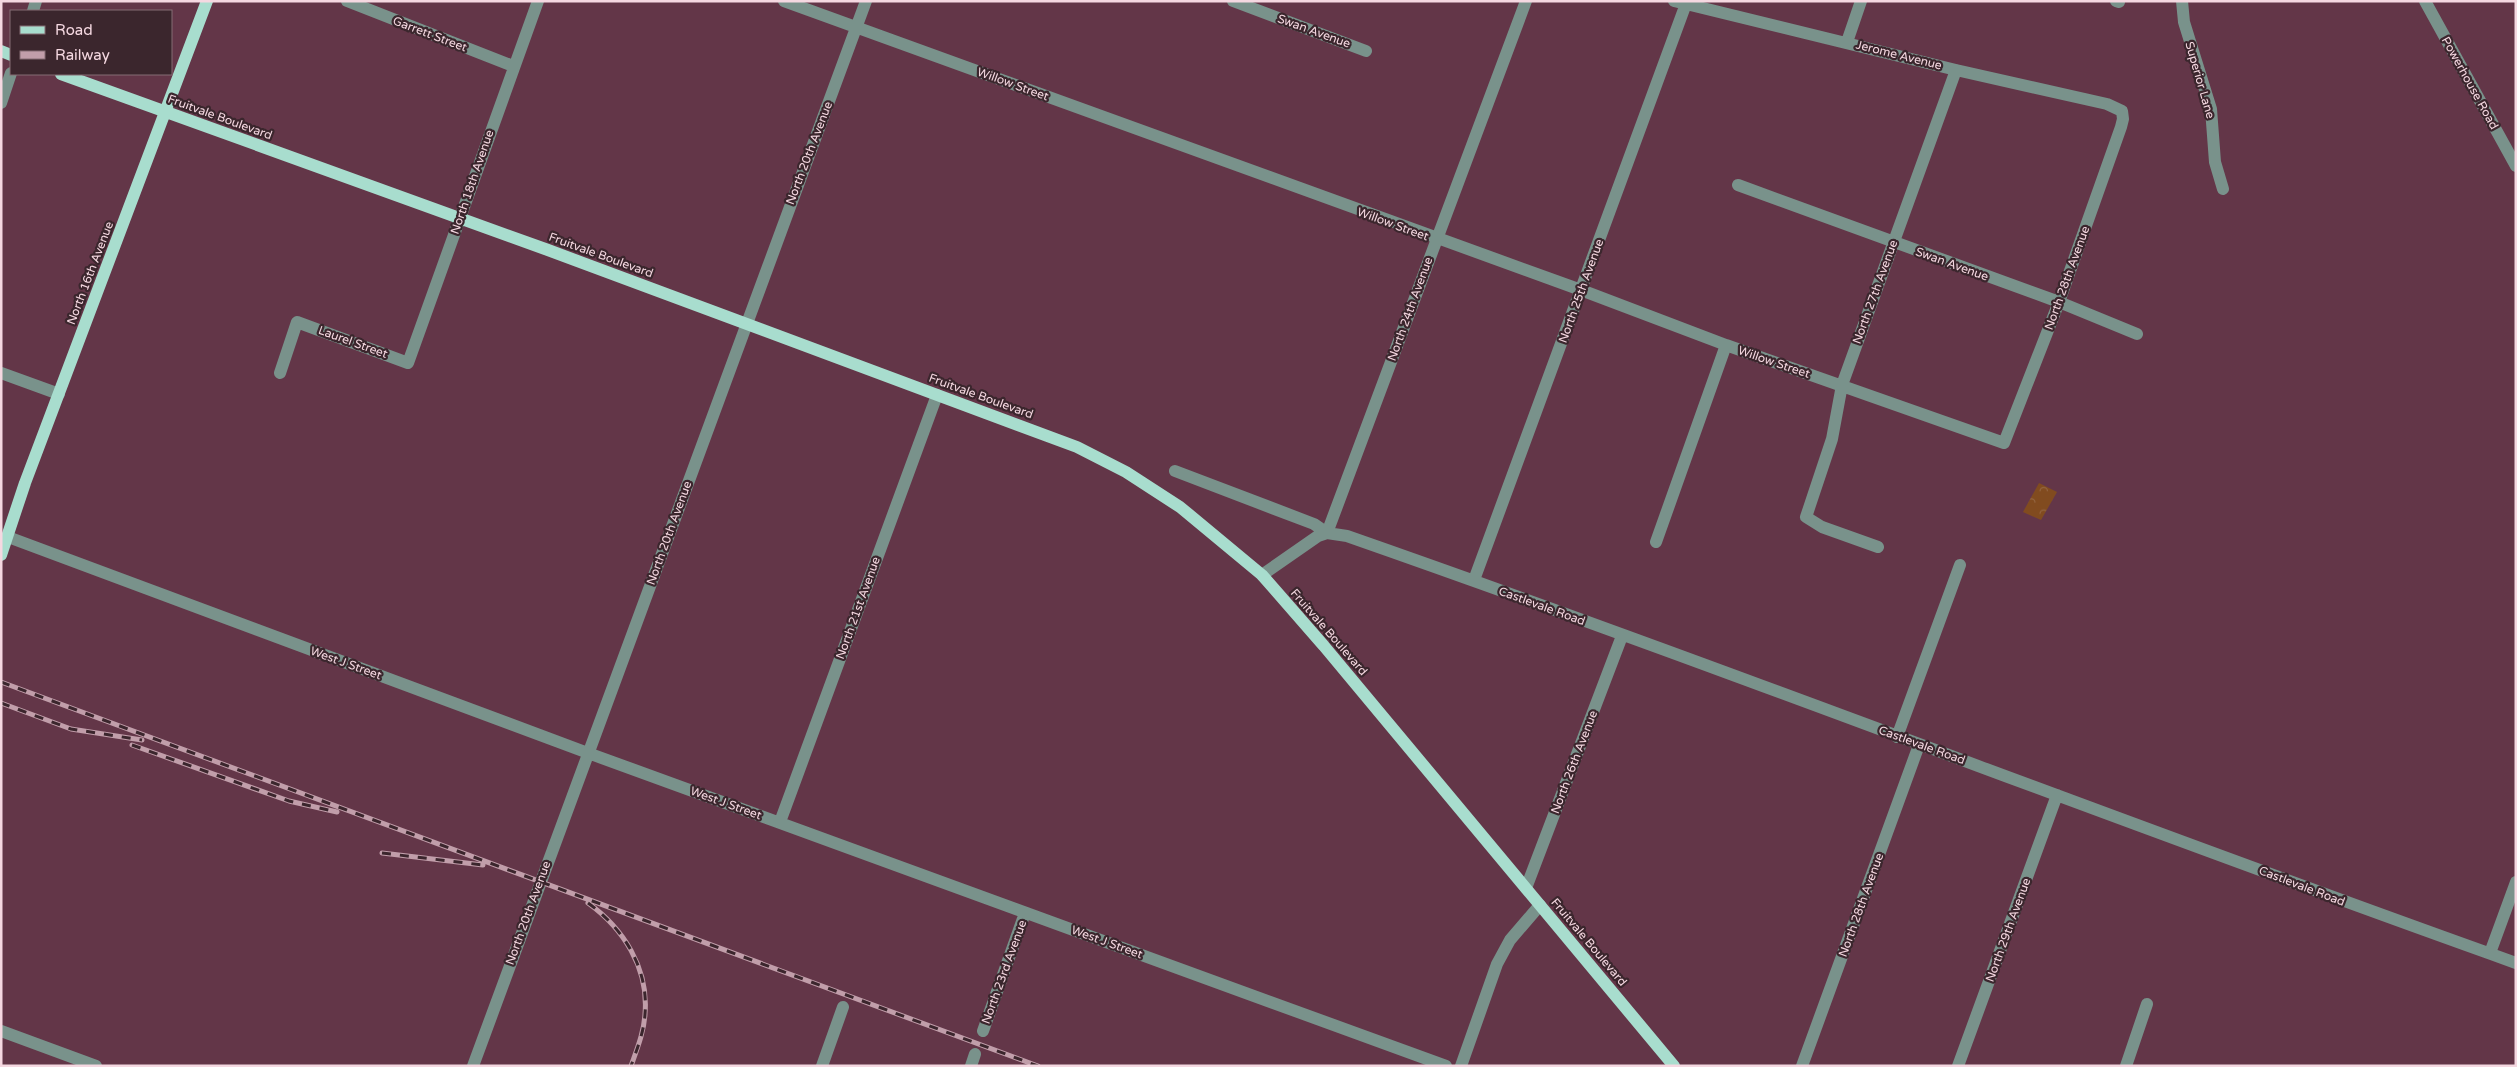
<svg xmlns="http://www.w3.org/2000/svg" width="2517" height="1067" viewBox="0 0 2517 1067" font-family="'Varela Round',sans-serif">
	<defs>
		<pattern id="park-crowns" width="20" height="18" patternUnits="userSpaceOnUse" patternTransform="scale(1.25)"><rect width="20" height="18" fill="#814b1f"/><path d="M2 6a3 3 0 1 1 6 0M12 15a3 3 0 1 1 6 0" fill="none" stroke="#93643f"/></pattern>
	</defs>
	<rect width="100%" height="100%" fill="#633648"/>
	<!-- park -->
	<path fill="url(#park-crowns)" d="M 2039,483 L 2057,492 L 2041,520 L 2023,512 Z"/>
	<g fill="none" stroke-linecap="round" stroke-linejoin="round">
		<!-- minor -->
		<path stroke="#79928b" stroke-width="12" d="M 347,1 L 513,66
			M 784,1 L 1581,290 L 1726,345 L 2004,443 L 2059,302 L 2121,127 L 2123,119 L 2122,111 L 2107,104 L 1956,70 L 1674,1
			M 1233,1 L 1366,51
			M 2116,1 L 2119,2
			M 2182,1 L 2184,22 L 2211,109 L 2215,162 L 2223,189
			M 2425,1 L 2516,166
			M 33,11 L 36,1
			M 1847,42 L 1861,1
			M 1,103 L 11,73
			M 1738,185 L 2059,302 L 2137,334
			M 1,373 L 59,394
			M 280,373 L 297,322 L 408,363 L 538,1
			M 1175,471 L 1314,524 L 1327,533 L 1526,1
			M 8,537 L 588,753 L 1446,1066
			M 1656,542 L 1726,345
			M 1878,547 L 1822,527 L 1806,517 L 1832,439 L 1842,385 L 1956,70
			M 1262,575 L 1318,536 L 1327,533 L 1347,536 C 1739,673 2125,824 2516,963
			M 1474,580 L 1687,1
			M 1897,737 L 1960,565
			M 780,822 L 937,395
			M 1526,888 L 1622,636
			M 2490,953 L 2516,882
			M 1,1031 L 96,1066
			M 983,1031 L 1025,913
			M 473,1066 L 866,1
			M 822,1066 L 843,1007
			M 971,1066 L 975,1054
			M 1461,1066 L 1497,964 L 1510,940 L 1540,905
			M 1802,1066 L 1919,745
			M 1958,1066 L 2057,795
			M 2126,1066 L 2147,1004"/>
		<!-- major -->
		<path stroke="#a8ddce" stroke-width="12" d="M 1,51 L 11,55
			M 61,74 L 548,250 L 1077,447 L 1126,472 L 1180,507 L 1262,575 L 1324,646 L 1674,1066
			M 1,555 L 25,483 L 207,1"/>
		<defs>
			<path id="rail" d="M 1,682 L 1038,1066
				M 1,703 L 71,729 L 142,740
				M 132,745 L 289,801 L 337,812
				M 382,853 L 483,865
				M 588,903 C 623,928 649,968 645,1014 C 644,1032 637,1049 631,1066"/>
		</defs>
		<!-- rail casing -->
		<use href="#rail" stroke="#c19eaa" stroke-width="5"/>
		<!-- rail -->
		<use href="#rail" stroke="#3b262d" stroke-width="3" stroke-dasharray="9" stroke-linecap="butt"/>
	</g>
	<g text-anchor="middle" dominant-baseline="central" stroke-width="4.5" stroke-linejoin="round" paint-order="stroke">
		<!-- street labels -->
		<g font-size="12" fill="#f5d8e1" stroke="#3b262d">
			<text transform="translate(1314 31) rotate(20)">Swan Avenue</text>
			<text transform="translate(430 34) rotate(21)">Garrett Street</text>
			<text transform="translate(1899 55) rotate(14)">Jerome Avenue</text>
			<text transform="translate(2200 80) rotate(74)">Superior Lane</text>
			<text transform="translate(2470 83) rotate(61)">Powerhouse Road</text>
			<text transform="translate(1013 84) rotate(20)">Willow Street</text>
			<text transform="translate(220 117) rotate(20)">Fruitvale Boulevard</text>
			<text transform="translate(809 153) rotate(-69)">North 20th Avenue</text>
			<text transform="translate(472 182) rotate(-71)">North 18th Avenue</text>
			<text transform="translate(1393 224) rotate(20)">Willow Street</text>
			<text transform="translate(601 255) rotate(20)">Fruitvale Boulevard</text>
			<text transform="translate(1952 264) rotate(20)">Swan Avenue</text>
			<text transform="translate(90 273) rotate(-69)">North 16th Avenue</text>
			<text transform="translate(2067 278) rotate(-70)">North 28th Avenue</text>
			<text transform="translate(1581 291) rotate(-70)">North 25th Avenue</text>
			<text transform="translate(1875 292) rotate(-70)">North 27th Avenue</text>
			<text transform="translate(1410 309) rotate(-70)">North 24th Avenue</text>
			<text transform="translate(353 342) rotate(20)">Laurel Street</text>
			<text transform="translate(1774 362) rotate(19)">Willow Street</text>
			<text transform="translate(981 396) rotate(20)">Fruitvale Boulevard</text>
			<text transform="translate(669 533) rotate(-70)">North 20th Avenue</text>
			<text transform="translate(1542 606) rotate(20)">Castlevale Road</text>
			<text transform="translate(858 608) rotate(-70)">North 21st Avenue</text>
			<text transform="translate(1329 632) rotate(49)">Fruitvale Boulevard</text>
			<text transform="translate(346 663) rotate(20)">West J Street</text>
			<text transform="translate(1922 745) rotate(20)">Castlevale Road</text>
			<text transform="translate(1574 762) rotate(-69)">North 26th Avenue</text>
			<text transform="translate(726 803) rotate(20)">West J Street</text>
			<text transform="translate(2302 886) rotate(21)">Castlevale Road</text>
			<text transform="translate(1861 905) rotate(-70)">North 28th Avenue</text>
			<text transform="translate(528 913) rotate(-70)">North 20th Avenue</text>
			<text transform="translate(2008 930) rotate(-70)">North 29th Avenue</text>
			<text transform="translate(1107 942) rotate(20)">West J Street</text>
			<text transform="translate(1589 942) rotate(50)">Fruitvale Boulevard</text>
			<text transform="translate(1004 972) rotate(-70)">North 23rd Avenue</text>
		</g>
	</g>
	<!-- border -->
	<rect width="2517" height="1067" fill="none" stroke="#f5d8e1" stroke-width="5"/>
	<!-- legend -->
	<rect x="10" y="10" width="162" height="65" fill="#3b262d" stroke="#856d75"/>
	<rect x="20" y="26" width="25" height="8" fill="#a8ddce" stroke="#856d75"/>
	<text x="55" y="35" font-size="15" fill="#f5d8e1">Road</text>
	<rect x="20" y="51" width="25" height="8" fill="#c19eaa" stroke="#856d75"/>
	<text x="55" y="60" font-size="15" fill="#f5d8e1">Railway</text>
</svg>
